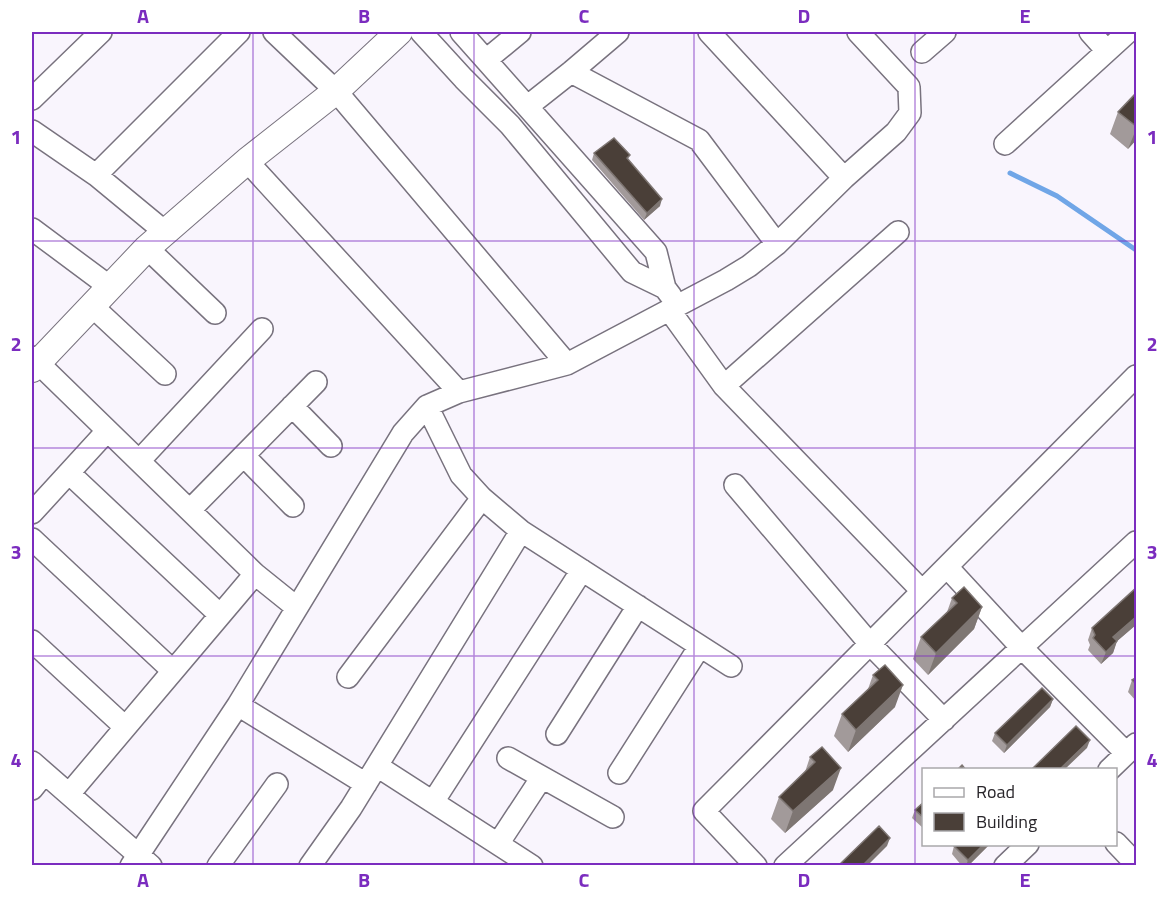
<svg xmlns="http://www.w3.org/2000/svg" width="1168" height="897" viewBox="0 0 1168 897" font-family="'Titillium Web',sans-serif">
	<rect width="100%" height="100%" fill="#f9f5fd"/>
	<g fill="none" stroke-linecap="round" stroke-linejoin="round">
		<!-- stream -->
		<path stroke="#70a6e7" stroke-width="5" d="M 1010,173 L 1057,196 L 1136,250"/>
		<defs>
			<path id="minor" d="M 274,32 L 336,91 L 567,364
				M 421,32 L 464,79 L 510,125 L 632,272 L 665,288
				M 461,32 L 656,252 L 665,288 L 671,296
				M 709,32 L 844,178
				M 1090,32 L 1107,51
				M 922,52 L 945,32
				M 486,60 L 520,32
				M 571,72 L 699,140 L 777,244
				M 32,99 L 101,32
				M 528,106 L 571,72 L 618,32
				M 32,131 L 96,175 L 165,232
				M 1005,144 L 1128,32
				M 247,161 L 459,392
				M 96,175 L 239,32
				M 32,229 L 110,287
				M 147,248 L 215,313
				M 92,306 L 165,374
				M 670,311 L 724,386 L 922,591
				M 32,357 L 255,574 L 296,607
				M 724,386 L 898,232
				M 292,406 L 331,446
				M 427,406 L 461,475 L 482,498 L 521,531 L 731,666
				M 244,456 L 293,506
				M 139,461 L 262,329
				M 69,473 L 220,615
				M 735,485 L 870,644 L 944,720
				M 190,510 L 316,382
				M 32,513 L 107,431
				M 32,539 L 173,671
				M 947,567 L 1022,648 L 1126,753
				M 32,641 L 125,727
				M 348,677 L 482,498
				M 238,705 L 366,784
				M 557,734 L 638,606
				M 508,758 L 613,817
				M 32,762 L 151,866
				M 377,766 L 532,866
				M 1109,770 L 1136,744
				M 619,773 L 700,646
				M 32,789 L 44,774
				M 69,794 L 255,574
				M 433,802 L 582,570
				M 1116,843 L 1136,864
				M 498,844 L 542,777
				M 131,866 L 238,705 L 403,433 L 427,406 L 459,392 L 567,364 L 726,280 L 749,266 L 777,244 L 844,178 L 896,132 L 910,113 L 909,87 L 858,32
				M 218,866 L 277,784
				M 310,866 L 351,808 L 521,531
				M 756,866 L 704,811 L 1136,376
				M 785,866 L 1136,542
				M 1005,866 L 1028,844"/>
			<path id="tertiary" d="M 32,369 L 147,248 L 247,161 L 336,91 L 399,32"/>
		</defs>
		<!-- minor casing -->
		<use href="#minor" stroke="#78727e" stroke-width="24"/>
		<!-- tertiary casing -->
		<use href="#tertiary" stroke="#78727e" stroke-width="28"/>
		<!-- minor -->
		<use href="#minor" stroke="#fff" stroke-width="21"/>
		<!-- tertiary -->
		<use href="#tertiary" stroke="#fff" stroke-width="26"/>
	</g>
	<!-- wall -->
	<path fill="#a29a9a" d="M 1137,92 L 1137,139 L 1128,149 L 1110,134 L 1118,112 Z
		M 594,153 L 630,155 L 628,159 L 660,206 L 644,220 L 592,160 Z
		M 1137,587 L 1137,624 L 1117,641 L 1113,653 L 1101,664 L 1088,650 L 1090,645 L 1088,640 L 1092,628 Z
		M 952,598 L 982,607 L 974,629 L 928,675 L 913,659 L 921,637 L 947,612 Z
		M 885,665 L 895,707 L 848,752 L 834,736 L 842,714 L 868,689 L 873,675 Z
		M 1137,677 L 1137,702 L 1128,692 L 1132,680 Z
		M 1053,699 L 1050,707 L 1004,753 L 992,741 L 995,733 Z
		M 822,747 L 833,790 L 785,833 L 771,819 L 779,797 L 805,772 L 810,757 Z
		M 924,802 L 924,829 L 912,818 L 915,810 Z
		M 956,844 L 990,844 L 968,866 L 962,866 L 952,854 L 954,846 Z"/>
	<!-- shaded-wall -->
	<path fill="#7e7673" d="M 1137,127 L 1137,139 L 1128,149 Z
		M 662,199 L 660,206 L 644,220 L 647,213 Z
		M 982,607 L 974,629 L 928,675 L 936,653 Z
		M 1137,616 L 1137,624 L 1108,649 L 1113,637 Z
		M 1117,641 L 1113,653 L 1101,664 L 1106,652 Z
		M 903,685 L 895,707 L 848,752 L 856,730 Z
		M 1053,699 L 1050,707 L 1004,753 L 1007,745 Z
		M 1090,740 L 1087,748 L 1064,770 L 1059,770 Z
		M 841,768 L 833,790 L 785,833 L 793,811 Z
		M 890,838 L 887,846 L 867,866 L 862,866 Z
		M 984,844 L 990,844 L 968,866 L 966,866 L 968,860 Z"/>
	<!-- building -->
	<path fill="#4a3f38" stroke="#7e7673" stroke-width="1.5" d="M 1137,92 L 1137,127 L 1118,112 Z
		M 614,138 L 630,155 L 627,158 L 662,199 L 647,213 L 594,153 Z
		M 964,587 L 982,607 L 936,653 L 921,637 L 957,603 L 952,598 Z
		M 1137,587 L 1137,616 L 1113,637 L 1117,641 L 1106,652 L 1093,638 L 1095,635 L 1092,628 Z
		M 885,665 L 903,685 L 856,730 L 842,714 L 878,680 L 873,675 Z
		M 1137,677 L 1137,685 L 1132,680 Z
		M 1042,688 L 1053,699 L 1007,745 L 995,733 Z
		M 1076,726 L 1090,740 L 1059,770 L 1031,770 Z
		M 822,747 L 841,768 L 793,811 L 779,797 L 815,762 L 810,757 Z
		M 962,765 L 966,770 L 957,770 Z
		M 924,802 L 924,818 L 915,810 Z
		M 879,826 L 890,838 L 862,866 L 838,866 Z
		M 956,844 L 984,844 L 968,860 L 954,846 Z"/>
	<!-- grid -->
	<path fill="none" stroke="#7b2cbf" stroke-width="1.5" stroke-opacity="0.55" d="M 253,32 L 253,866M 474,32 L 474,866M 694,32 L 694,866M 915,32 L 915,866M 32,241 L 1136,241M 32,448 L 1136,448M 32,656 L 1136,656"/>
	<!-- border -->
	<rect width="1168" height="897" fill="none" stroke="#ffffff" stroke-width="66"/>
	<!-- legend -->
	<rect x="922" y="768" width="195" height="78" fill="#ffffff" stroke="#a9a8aa" stroke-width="1.5"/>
	<rect x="934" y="788" width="30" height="9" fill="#ffffff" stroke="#a9a8aa" stroke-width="1.5"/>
	<text x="976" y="798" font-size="18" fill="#28252a">Road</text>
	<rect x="934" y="813" width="30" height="18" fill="#4a3f38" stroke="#a9a8aa" stroke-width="1.5"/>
	<text x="976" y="828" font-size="18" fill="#28252a">Building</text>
	<rect x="33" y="33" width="1102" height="831" fill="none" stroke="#7b2cbf" stroke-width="2"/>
	<g font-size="20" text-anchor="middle" font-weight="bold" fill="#7b2cbf">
		<text x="143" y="23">A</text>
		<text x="364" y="23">B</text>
		<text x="584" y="23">C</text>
		<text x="804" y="23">D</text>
		<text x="1025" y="23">E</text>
		<text x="16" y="144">1</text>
		<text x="1152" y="144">1</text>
		<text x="16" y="351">2</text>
		<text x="1152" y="351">2</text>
		<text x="16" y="559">3</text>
		<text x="1152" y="559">3</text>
		<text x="16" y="767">4</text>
		<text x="1152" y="767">4</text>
		<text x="143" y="887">A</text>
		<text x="364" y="887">B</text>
		<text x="584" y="887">C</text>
		<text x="804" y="887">D</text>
		<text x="1025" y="887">E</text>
	</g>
</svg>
